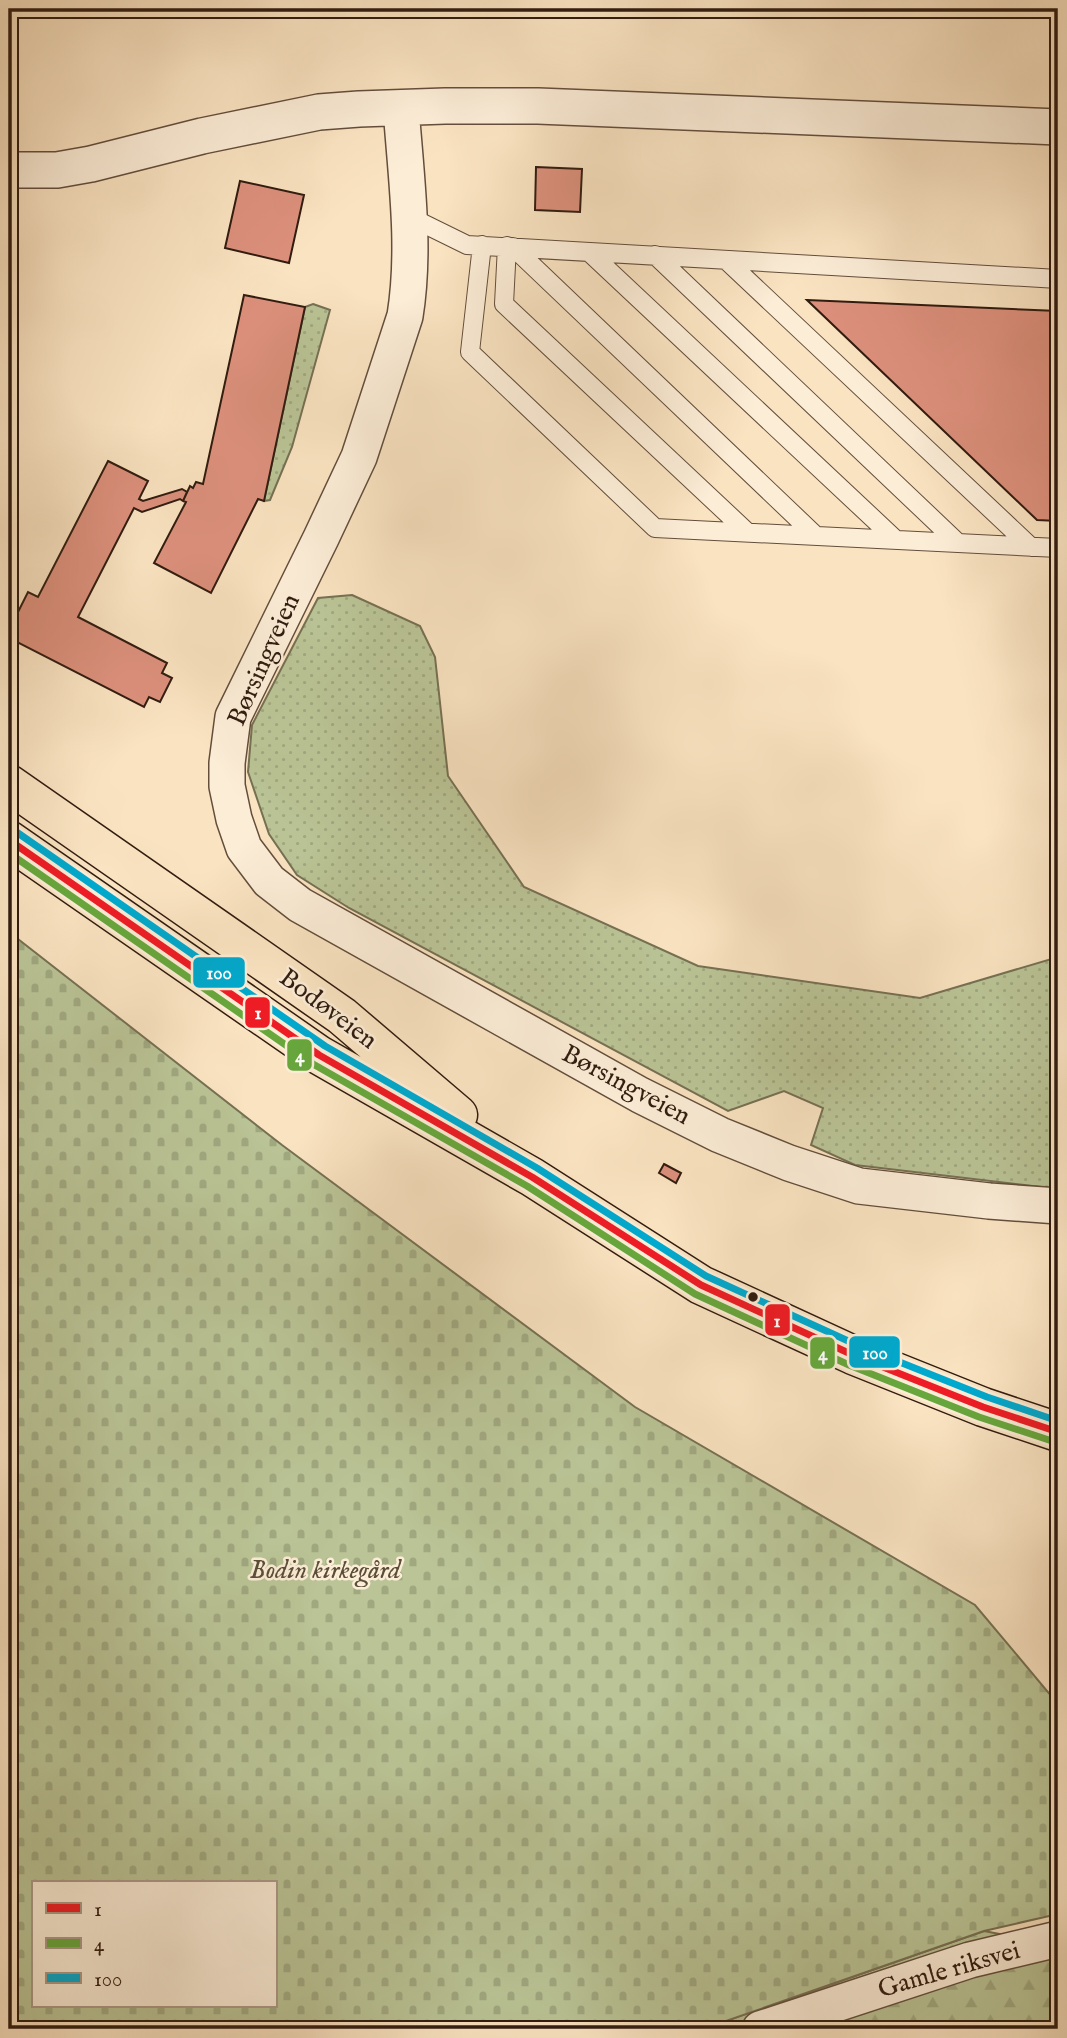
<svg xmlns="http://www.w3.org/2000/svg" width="1067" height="2038" viewBox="0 0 1067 2038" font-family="'IM FELL English',serif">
	<defs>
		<pattern id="grass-dots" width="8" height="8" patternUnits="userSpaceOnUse" patternTransform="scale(1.75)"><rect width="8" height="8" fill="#bac496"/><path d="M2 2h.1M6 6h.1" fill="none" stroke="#a0a880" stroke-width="1.8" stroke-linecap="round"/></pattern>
		<pattern id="forest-firs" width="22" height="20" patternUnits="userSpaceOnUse" patternTransform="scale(1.75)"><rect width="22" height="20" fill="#bac496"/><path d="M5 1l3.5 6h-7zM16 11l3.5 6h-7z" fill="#a0a880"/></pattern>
		<pattern id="cemetery-stones" width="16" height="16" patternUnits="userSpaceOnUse" patternTransform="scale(1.75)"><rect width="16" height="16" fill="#bac496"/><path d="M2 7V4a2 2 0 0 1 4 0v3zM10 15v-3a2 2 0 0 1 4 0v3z" fill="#a0a880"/></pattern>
	</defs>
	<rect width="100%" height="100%" fill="#fae3c1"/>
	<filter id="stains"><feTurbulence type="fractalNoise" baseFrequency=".00286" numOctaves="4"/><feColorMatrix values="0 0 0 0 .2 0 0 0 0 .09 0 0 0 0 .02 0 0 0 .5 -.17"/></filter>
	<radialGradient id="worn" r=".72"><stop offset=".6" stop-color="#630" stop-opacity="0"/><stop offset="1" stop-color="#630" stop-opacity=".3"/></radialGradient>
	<!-- grass -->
	<path fill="url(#grass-dots)" stroke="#767053" stroke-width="2" d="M 313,304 L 330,310 L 292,447 L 270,500 L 264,501 L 305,307 Z
		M 352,595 L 420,626 L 435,657 L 448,776 L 524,887 L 698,966 L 920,998 L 1058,957 L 1058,1189 L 855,1165 L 811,1145 L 823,1108 L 784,1091 L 728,1111 L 349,908 L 297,875 L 269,834 L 248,772 L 252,725 L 318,598 Z"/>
	<!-- forest -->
	<path fill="url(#forest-firs)" stroke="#767053" stroke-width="2" d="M 984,1931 L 1058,1945 L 1058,2029 L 703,2029 Z"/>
	<!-- cemetery -->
	<path fill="url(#cemetery-stones)" stroke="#767053" stroke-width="2" fill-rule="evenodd" d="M 9,932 L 282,1145 L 635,1407 L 975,1605 L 1058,1704 L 1058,1914 L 984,1931 L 703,2029 L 9,2029 ZM 33,1882 L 275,1882 L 275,2005 L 33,2005 Z"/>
	<!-- building -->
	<path fill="#dc907c" stroke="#311c10" stroke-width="2" d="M 536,167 L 582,169 L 580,212 L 535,210 Z
		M 240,181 L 304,195 L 289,263 L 225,248 Z
		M 244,295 L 305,307 L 264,501 L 258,499 L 211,593 L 154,563 L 186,502 L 183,501 L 190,486 L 193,488 L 196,482 L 203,484 Z
		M 807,300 L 1058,311 L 1058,521 L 1037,520 Z
		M 108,461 L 148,481 L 139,499 L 143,501 L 182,489 L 187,492 L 183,501 L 180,499 L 142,512 L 134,508 L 78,617 L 167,663 L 162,673 L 172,678 L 160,702 L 149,697 L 144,707 L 9,638 L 9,630 L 28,592 L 38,597 Z
		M 664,1164 L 681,1173 L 676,1183 L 659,1173 Z"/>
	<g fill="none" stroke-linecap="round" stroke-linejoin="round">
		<defs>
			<path id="lane" d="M 408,216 L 467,245 L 1058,279
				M 482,245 L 470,352 L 655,528 L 1058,548
				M 507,246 L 504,304 L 747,532
				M 513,247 L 816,536
				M 589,252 L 896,540
				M 655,255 L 958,543
				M 726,260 L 1031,547"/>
			<path id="street" d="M 401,108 C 406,177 416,248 405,316 L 359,457 L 321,538 L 233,717 L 227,763 L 227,786 L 234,819 L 244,848 L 269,881 L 300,905 L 640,1095 L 720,1135 L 789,1163 L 859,1186 L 989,1201 L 1058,1206
				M 9,170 L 57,170 L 91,164 L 202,136 L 319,112 L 359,109 L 445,106 L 538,106 L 1058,127
				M 760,2029 L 970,1960 L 1058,1939"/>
			<path id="primary" d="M 9,784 L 342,1016 L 458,1115
				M 9,840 L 319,1055 L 532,1177 L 701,1285 L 853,1355 L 983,1407 L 1058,1432"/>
		</defs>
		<!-- lane casing -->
		<use href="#lane" stroke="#634e3c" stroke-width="20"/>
		<!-- street casing -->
		<use href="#street" stroke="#634e3c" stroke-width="38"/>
		<!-- primary casing -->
		<use href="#primary" stroke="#311c10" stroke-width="41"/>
		<!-- lane -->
		<use href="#lane" stroke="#fcedd7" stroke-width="18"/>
		<!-- street -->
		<use href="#street" stroke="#fcedd7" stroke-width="35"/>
		<!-- primary -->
		<use href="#primary" stroke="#fae3c1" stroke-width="38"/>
		<defs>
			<path id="bus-1" d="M 9,840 L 319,1055 L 532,1177 L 701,1285 L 853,1355 L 983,1407 L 1058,1432"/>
			<path id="bus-2" d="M 9,853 L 313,1064 L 527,1186 L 695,1294 L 849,1365 L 979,1417 L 1055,1442"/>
			<path id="bus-3" d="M 15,831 L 325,1046 L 537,1168 L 706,1276 L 857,1345 L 987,1397 L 1058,1421"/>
		</defs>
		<!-- bus-1 casing -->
		<use href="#bus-1" stroke="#fcedd7" stroke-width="12"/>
		<!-- bus-2 casing -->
		<use href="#bus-2" stroke="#fcedd7" stroke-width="12"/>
		<!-- bus-3 casing -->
		<use href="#bus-3" stroke="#fcedd7" stroke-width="12"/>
		<!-- bus-1 -->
		<use href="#bus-1" stroke="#ee1c25" stroke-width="7"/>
		<!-- bus-2 -->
		<use href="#bus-2" stroke="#67a73c" stroke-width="7"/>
		<!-- bus-3 -->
		<use href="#bus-3" stroke="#00a9ce" stroke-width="7"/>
	</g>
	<!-- markers -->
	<circle fill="#311c10" stroke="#fcedd7" stroke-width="2.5" cx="753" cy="1297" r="6"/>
	<g text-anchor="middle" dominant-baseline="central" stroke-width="5" stroke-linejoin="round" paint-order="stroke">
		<!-- street labels -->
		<g font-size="26" fill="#311c10" stroke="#fcedd7">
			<text transform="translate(264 660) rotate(-66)">Børsingveien</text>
			<text transform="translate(328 1009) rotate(37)">Bodøveien</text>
			<text transform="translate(626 1085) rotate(28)">Børsingveien</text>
			<text transform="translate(949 1970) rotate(-16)">Gamle riksvei</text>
		</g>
		<!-- park labels -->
		<g font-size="26" font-style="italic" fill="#5a4e38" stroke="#fcedd7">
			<text x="325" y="1570">Bodin kirkegård</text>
		</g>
	</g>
	<g stroke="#fcedd7" stroke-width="2.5">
		<rect x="192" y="956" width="54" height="33" rx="7" fill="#00a9ce"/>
		<rect x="244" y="996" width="27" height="33" rx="7" fill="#ee1c25"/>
		<rect x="286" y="1038" width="27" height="34" rx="7" fill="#67a73c"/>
		<rect x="764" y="1303" width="27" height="34" rx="7" fill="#ee1c25"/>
		<rect x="848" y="1335" width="53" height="34" rx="7" fill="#00a9ce"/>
		<rect x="809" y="1336" width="27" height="34" rx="7" fill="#67a73c"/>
	</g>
	<g font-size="19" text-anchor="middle" font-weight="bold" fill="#fff">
		<text x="219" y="979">100</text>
		<text x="258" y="1019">1</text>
		<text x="300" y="1062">4</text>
		<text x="777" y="1327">1</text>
		<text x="875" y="1359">100</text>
		<text x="823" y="1360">4</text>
	</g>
	<!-- margin -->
	<rect width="1067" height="2038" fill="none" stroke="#fae3c1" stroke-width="35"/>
	<rect x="10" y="10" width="1046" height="2017" fill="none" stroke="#311c10" stroke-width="3.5"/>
	<rect x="18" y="18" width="1032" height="2003" fill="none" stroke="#311c10" stroke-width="2"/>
	<!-- legend -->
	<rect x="32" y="1881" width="245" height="126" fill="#fcedd7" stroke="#ab9987" stroke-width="2"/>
	<rect x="46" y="1903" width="35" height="10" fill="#ee1c25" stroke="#ab9987" stroke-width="2"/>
	<text x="94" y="1916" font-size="21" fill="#311c10">1</text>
	<rect x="46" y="1938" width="35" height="10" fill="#67a73c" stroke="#ab9987" stroke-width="2"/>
	<text x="94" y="1951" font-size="21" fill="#311c10">4</text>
	<rect x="46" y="1973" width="35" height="10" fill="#00a9ce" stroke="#ab9987" stroke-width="2"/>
	<text x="94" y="1986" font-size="21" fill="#311c10">100</text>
	<rect width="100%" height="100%" filter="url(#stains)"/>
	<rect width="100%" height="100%" fill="url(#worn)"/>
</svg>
